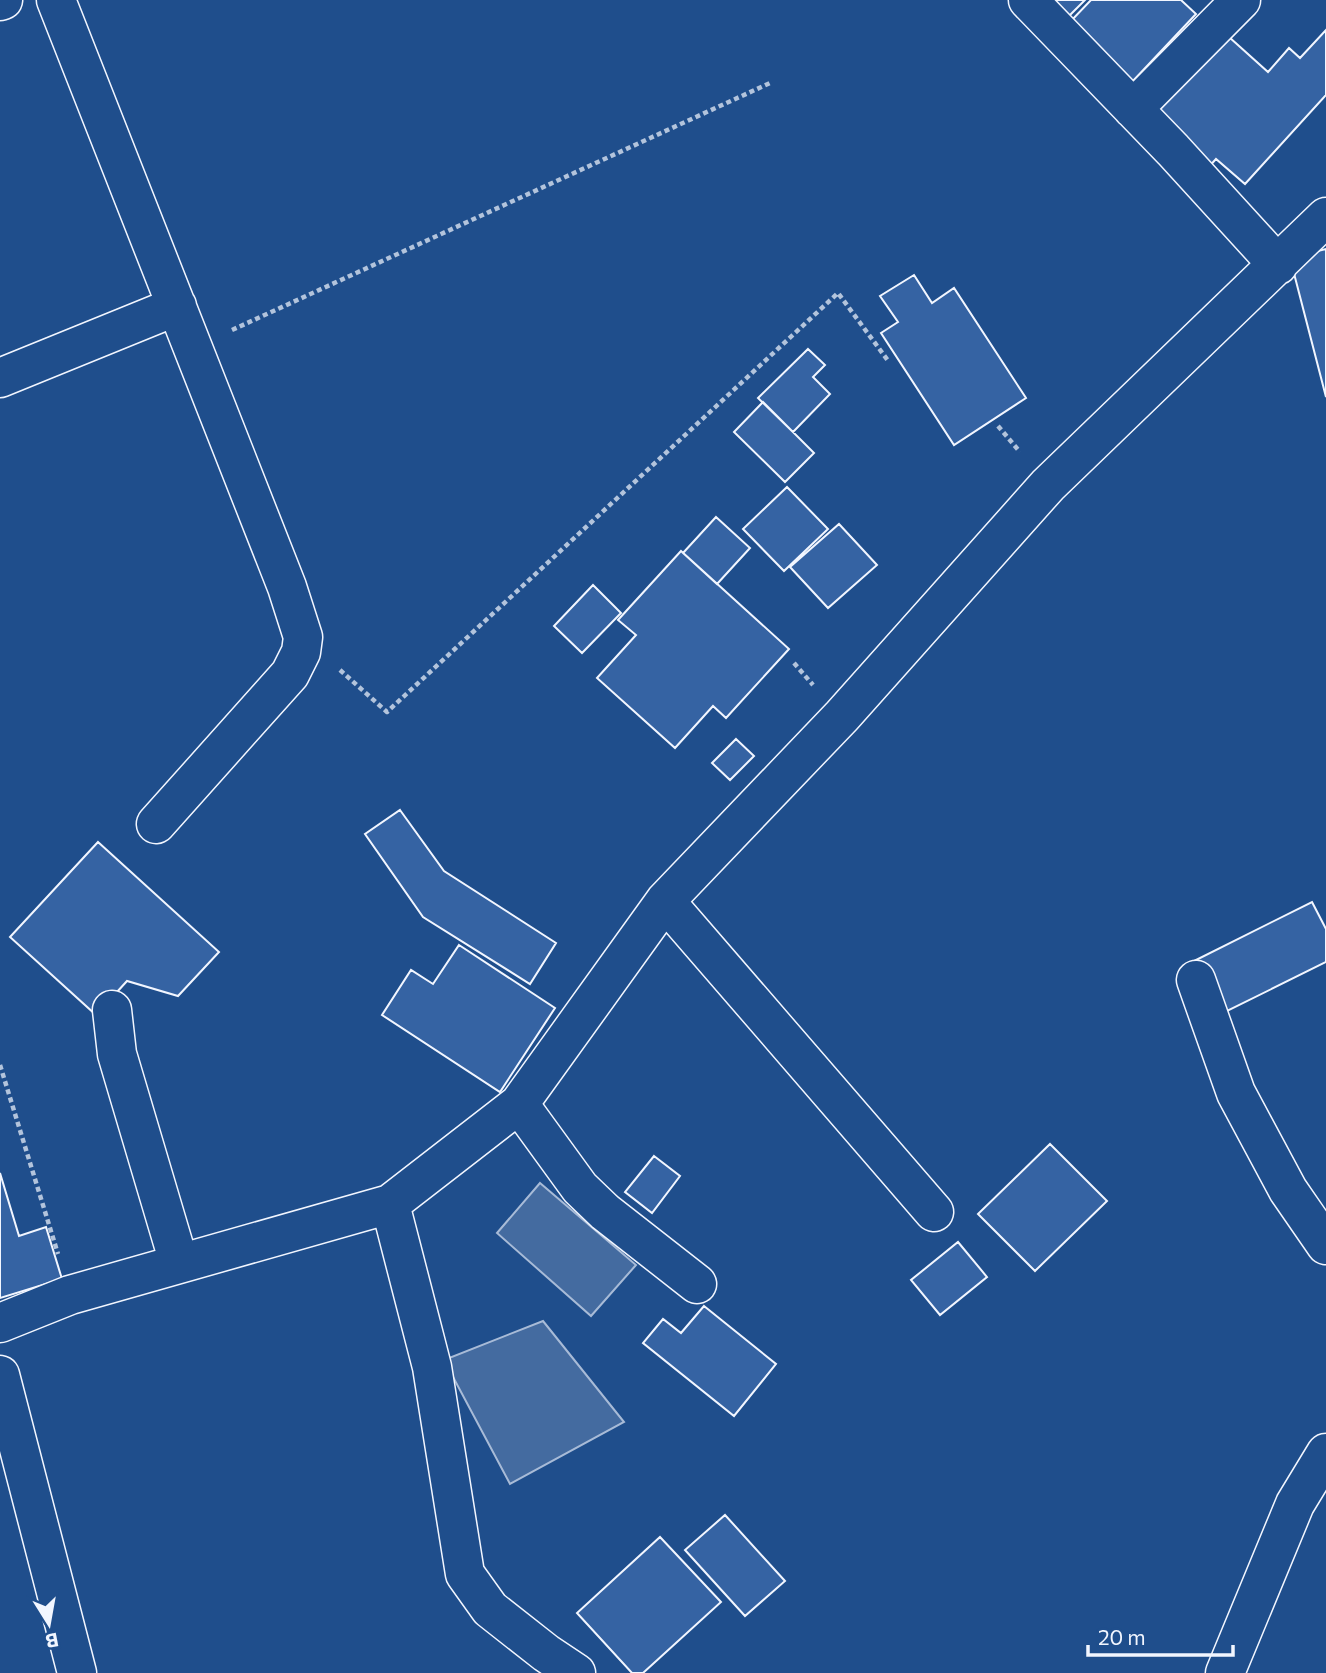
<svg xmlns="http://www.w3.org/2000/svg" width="1326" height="1673" viewBox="0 0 1326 1673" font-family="Commissioner,sans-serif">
	<rect width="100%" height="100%" fill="#1f4e8c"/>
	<!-- water -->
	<path fill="#446ba0" stroke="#a8bbd7" stroke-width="2" d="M 540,1183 L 636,1265 L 591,1316 L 497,1233 Z
		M 543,1321 L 624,1422 L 510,1484 L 444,1360 Z"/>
	<!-- building -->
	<path fill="#3563a3" stroke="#f2f6ff" stroke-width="2" d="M 1046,0 L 1085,0 L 1066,19 Z
		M 1091,0 L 1181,0 L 1196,14 L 1132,82 L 1069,23 Z
		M 1219,28 L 1268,72 L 1289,48 L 1300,58 L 1326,30 L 1326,95 L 1245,184 L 1216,159 L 1206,170 L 1142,113 Z
		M 1326,249 L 1326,397 L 1290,258 Z
		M 914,275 L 932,303 L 954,288 L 1026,398 L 954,445 L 881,333 L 898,322 L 880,296 Z
		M 808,349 L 825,365 L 813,377 L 830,394 L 793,432 L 758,398 Z
		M 763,402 L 814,453 L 785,482 L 734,432 Z
		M 787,487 L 828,529 L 784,571 L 743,529 Z
		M 716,517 L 750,548 L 717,584 L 683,553 Z
		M 839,524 L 877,565 L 828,608 L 790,567 Z
		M 681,551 L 789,649 L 726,718 L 713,706 L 675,748 L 597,678 L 636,635 L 618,620 Z
		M 593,585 L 621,613 L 582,653 L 554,626 Z
		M 736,739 L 754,756 L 730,780 L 712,763 Z
		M 400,810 L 444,871 L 556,943 L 530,984 L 423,917 L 365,834 Z
		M 98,842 L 219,952 L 178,996 L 127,981 L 96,1015 L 10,937 Z
		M 1312,902 L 1326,929 L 1326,962 L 1221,1014 L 1194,961 Z
		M 459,945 L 555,1008 L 500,1092 L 382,1015 L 411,970 L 433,984 Z
		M 1050,1144 L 1107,1201 L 1035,1271 L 978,1214 Z
		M 654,1156 L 680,1176 L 652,1213 L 625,1192 Z
		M 0,1173 L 19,1236 L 46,1227 L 62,1279 L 0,1298 Z
		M 958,1242 L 987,1277 L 940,1315 L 911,1280 Z
		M 704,1306 L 776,1364 L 734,1416 L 643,1343 L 663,1319 L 681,1333 Z
		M 725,1515 L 785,1581 L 745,1616 L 685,1550 Z
		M 660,1537 L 721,1602 L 643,1673 L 632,1673 L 577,1613 Z"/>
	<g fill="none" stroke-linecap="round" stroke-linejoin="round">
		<defs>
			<path id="minor" d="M 56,0 L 287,587 L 303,637 L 301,652 L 290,674 L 156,824
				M 1028,0 L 1173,150 L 1278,265
				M 0,1 L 3,0
				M 1133,109 L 1241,0
				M 0,378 L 177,306
				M 665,901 L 934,1212
				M 1196,980 L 1236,1093 L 1288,1190 L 1326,1245
				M 112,1010 L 117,1054 L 179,1263
				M 519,1104 L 580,1188 L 605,1212 L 697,1284
				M 390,1204 L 432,1367 L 465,1574 L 490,1609 L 546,1653 L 576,1673
				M 0,1323 L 70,1295 L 390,1204 L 519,1104 L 665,901 L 842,716 L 1048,485 L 1326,217
				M 0,1375 L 77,1673
				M 1225,1673 L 1295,1504 L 1326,1453"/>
		</defs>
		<!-- minor casing -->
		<use href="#minor" stroke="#f2f6ff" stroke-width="41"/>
		<!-- path -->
		<path stroke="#b3c4dc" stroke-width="4.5" stroke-dasharray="5 3.5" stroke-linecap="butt" d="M 232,330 L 770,83
			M 998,426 L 1020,452
			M 794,663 L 813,685
			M 340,670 L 387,712 L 838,293 L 889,362
			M 0,1065 L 58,1254"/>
		<!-- minor -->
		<use href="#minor" stroke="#1f4e8c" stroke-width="38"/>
	</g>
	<!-- north arrow -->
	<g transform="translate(49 1624) rotate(169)" stroke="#1f4e8c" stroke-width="5" paint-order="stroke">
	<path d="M0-5L12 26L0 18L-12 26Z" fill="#f2f6ff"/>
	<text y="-10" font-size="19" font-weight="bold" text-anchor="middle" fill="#f2f6ff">B</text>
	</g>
	<!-- scale -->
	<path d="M1088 1645v10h145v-10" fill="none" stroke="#f2f6ff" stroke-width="3.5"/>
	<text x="1098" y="1645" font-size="21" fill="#f2f6ff" stroke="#1f4e8c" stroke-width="5" paint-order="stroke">20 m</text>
</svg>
